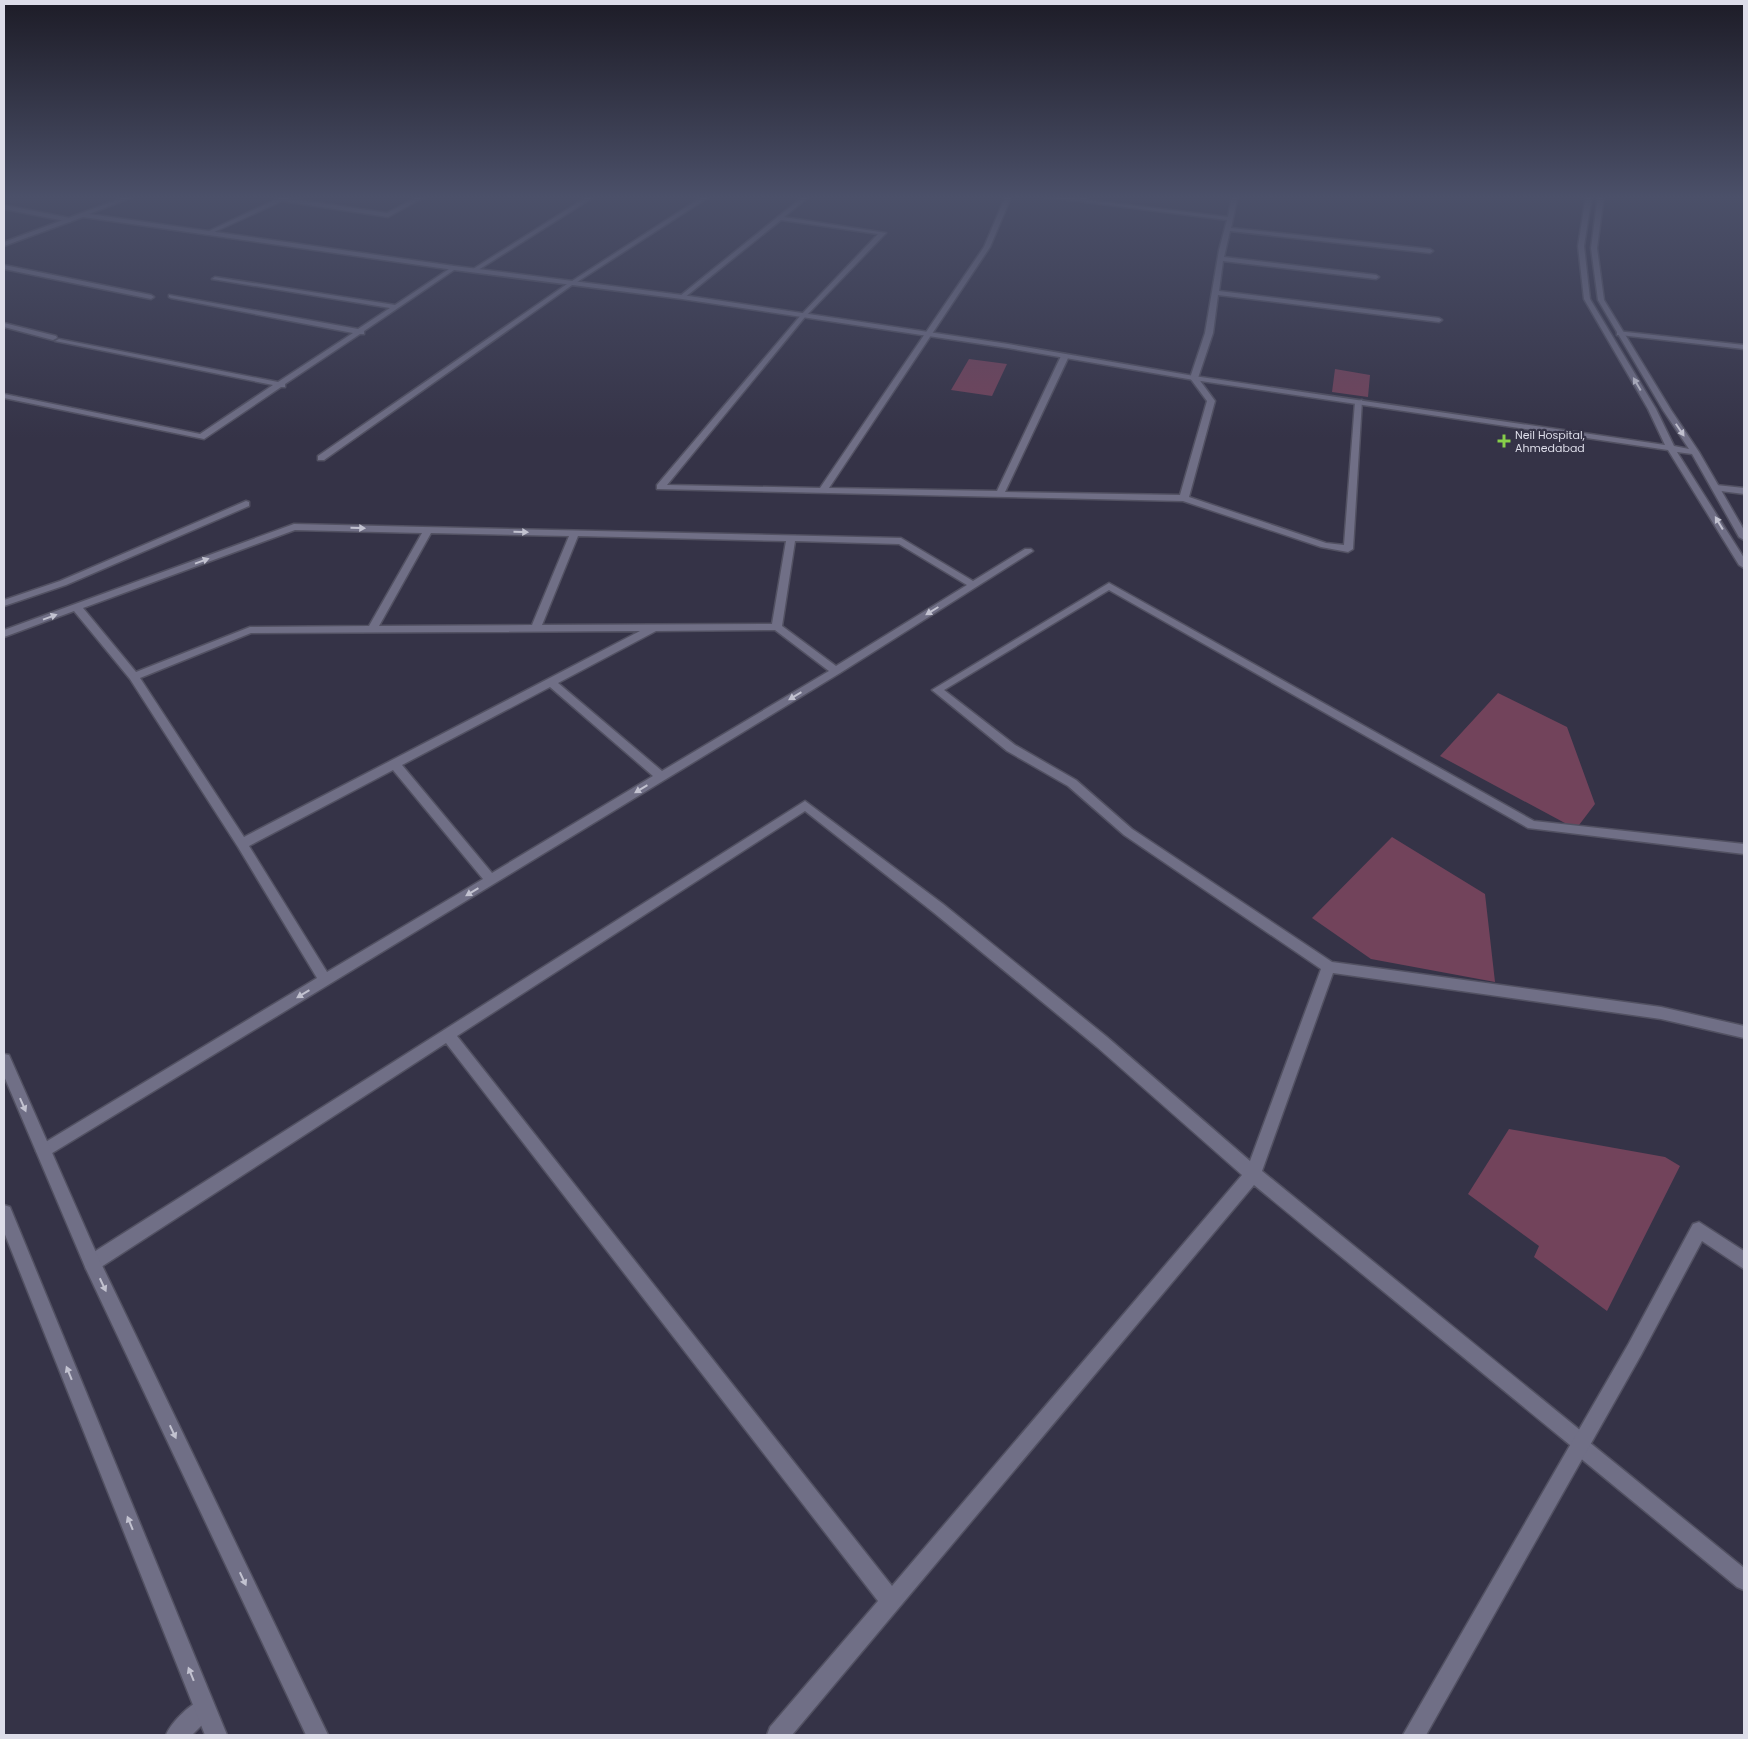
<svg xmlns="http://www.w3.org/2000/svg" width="1748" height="1739" viewBox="0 0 1748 1739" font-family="Poppins,sans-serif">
	<rect width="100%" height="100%" fill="#353347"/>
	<!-- green -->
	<path fill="#72435b" d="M 969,359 L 1007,364 L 992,396 L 951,390 Z
		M 1335,369 L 1370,375 L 1368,397 L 1332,392 Z
		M 1498,693 L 1567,727 L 1595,804 L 1576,829 L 1440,756 Z
		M 1392,837 L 1485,894 L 1495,982 L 1371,959 L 1312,918 Z
		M 1509,1129 L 1665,1157 L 1680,1166 L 1607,1311 L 1534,1257 L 1539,1246 L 1468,1194 Z"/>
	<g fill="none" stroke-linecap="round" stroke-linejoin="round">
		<defs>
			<path id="service" d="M 705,195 L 712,195 L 574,284 L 569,283 Z
				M 4,205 L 70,218 L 73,220 L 70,222 L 4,209 Z
				M 246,501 L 249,502 L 249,506 L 66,585 L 4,606 L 4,600 L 60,581 Z"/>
			<path id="minor" d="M 285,195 L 292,195 L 287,198 L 387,213 L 421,195 L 428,195 L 388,217 L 282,201 L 212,233 L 207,232 Z
				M 590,195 L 597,195 L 475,272 L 470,271 Z
				M 805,195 L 811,195 L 784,217 L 886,233 L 805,317 L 667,485 L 820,488 L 984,247 L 1006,195 L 1012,195 L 990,247 L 829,488 L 997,491 L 1061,356 L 1065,354 L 1069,356 L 1005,492 L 1180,495 L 1207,401 L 1190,378 L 1205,333 L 1219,250 L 1227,220 L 1030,195 L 1081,199 L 1083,195 L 1089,195 L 1087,200 L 1228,217 L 1232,195 L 1238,195 L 1231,228 L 1430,249 L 1433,251 L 1430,253 L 1230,231 L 1224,257 L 1376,275 L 1379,277 L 1376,279 L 1223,261 L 1219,291 L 1439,318 L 1442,320 L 1439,322 L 1218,295 L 1213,333 L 1198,378 L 1215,401 L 1189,497 L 1326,543 L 1344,545 L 1355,402 L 1362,400 L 1353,549 L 1348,552 L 1321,547 L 1183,501 L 657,489 L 657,485 L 801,315 L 878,234 L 781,220 L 684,298 L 680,298 L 680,296 Z
				M 4,265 L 151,295 L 154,297 L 151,299 L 4,269 Z
				M 452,267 L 457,268 L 364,331 L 364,334 L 360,334 L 285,384 L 285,387 L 281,387 L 204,439 L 4,398 L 4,394 L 200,434 L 273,385 L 55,341 L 59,339 L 278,382 L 353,333 L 171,298 L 169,297 L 169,295 L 358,329 L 390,308 L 212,279 L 215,277 L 395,305 Z
				M 570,282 L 575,283 L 324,460 L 318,460 L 318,456 Z
				M 4,323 L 56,336 L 57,338 L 53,340 L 4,327 Z
				M 1617,331 L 1744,345 L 1744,349 L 1620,335 L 1617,335 Z
				M 1716,485 L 1744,488 L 1744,494 L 1713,490 L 1713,486 Z
				M 294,524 L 901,538 L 973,581 L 1025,549 L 1031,549 L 1033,551 L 840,673 L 44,1158 L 39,1156 L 36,1151 L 39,1146 L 317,978 L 238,847 L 130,679 L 74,611 L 4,637 L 4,630 ZM 295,530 L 422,533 L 369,626 L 250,627 L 136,672 L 83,608 ZM 431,533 L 569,536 L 532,625 L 379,626 ZM 578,536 L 786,541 L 772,624 L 542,625 ZM 795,541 L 899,544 L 967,585 L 836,666 L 782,626 ZM 775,630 L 829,671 L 662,771 L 558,683 L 656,631 ZM 640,631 L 244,837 L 140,678 L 251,633 ZM 550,687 L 653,776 L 492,873 L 402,765 ZM 393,770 L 483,879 L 327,972 L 249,846 Z
				M 1109,583 L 1534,821 L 1744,844 L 1744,854 L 1528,828 L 1109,590 L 944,690 L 1015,745 L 1076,780 L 1132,829 L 1332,962 L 1661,1007 L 1744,1026 L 1744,1038 L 1661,1019 L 1333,973 L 1262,1171 L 1586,1435 L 1589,1442 L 1744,1568 L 1744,1590 L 1737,1587 L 1573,1452 L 1570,1445 L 1254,1185 L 792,1735 L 767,1735 L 770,1727 L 878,1601 L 446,1043 L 98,1269 L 92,1271 L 86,1269 L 84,1263 L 86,1257 L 805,801 L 943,904 L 1107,1037 L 1250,1161 L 1321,969 L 1124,835 L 1068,786 L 1007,751 L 932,690 ZM 805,811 L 933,912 L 1097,1047 L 1242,1175 L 892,1586 L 457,1036 Z
				M 205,1698 L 212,1701 L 215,1708 L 212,1715 L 192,1735 L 166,1735 C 172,1721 191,1703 205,1698 Z"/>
			<path id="tertiary" d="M 130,195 L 138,195 L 89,214 L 454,266 L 682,295 L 1008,344 L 1194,376 L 1665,445 L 1648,409 L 1584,299 L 1578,246 L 1586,195 L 1592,195 L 1584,246 L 1590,299 L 1656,409 L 1674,446 L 1689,449 L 1663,410 L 1598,300 L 1591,248 L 1598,195 L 1604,195 L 1597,248 L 1604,300 L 1671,410 L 1699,452 L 1744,530 L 1744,540 L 1739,537 L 1692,454 L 1677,452 L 1744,558 L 1744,568 L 1739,565 L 1668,450 L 1194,380 L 1008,348 L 682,299 L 454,270 L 83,217 L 4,246 L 4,242 Z
				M 1699,1222 L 1744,1251 L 1744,1269 L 1702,1241 L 1641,1355 L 1426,1735 L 1403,1735 L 1629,1343 L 1693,1224 Z"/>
			<path id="secondary" d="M 4,1054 L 9,1055 L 98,1257 L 328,1735 L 306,1735 L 86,1269 L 4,1076 Z
				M 4,1205 L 10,1207 L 227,1735 L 205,1735 L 4,1232 Z"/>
		</defs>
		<!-- service casing -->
		<use href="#service" stroke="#525162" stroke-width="3"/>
		<!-- minor casing -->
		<use href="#minor" stroke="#525162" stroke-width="3"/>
		<!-- tertiary casing -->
		<use href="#tertiary" stroke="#525162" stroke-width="3"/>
		<!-- secondary casing -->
		<use href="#secondary" stroke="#525162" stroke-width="3"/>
		<!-- service -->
		<use href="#service" fill="#706f86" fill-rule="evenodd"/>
		<!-- minor -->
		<use href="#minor" fill="#706f86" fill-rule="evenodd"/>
		<!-- tertiary -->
		<use href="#tertiary" fill="#706f86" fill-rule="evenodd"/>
		<!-- secondary -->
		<use href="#secondary" fill="#706f86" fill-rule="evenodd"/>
	</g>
	<!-- one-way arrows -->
	<defs><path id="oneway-solid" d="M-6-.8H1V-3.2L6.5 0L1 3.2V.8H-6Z" transform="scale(1.25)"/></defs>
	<g fill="#c2c2d0">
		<use href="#oneway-solid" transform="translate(1637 384) rotate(-120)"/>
		<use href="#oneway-solid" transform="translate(1680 430) rotate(56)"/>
		<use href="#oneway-solid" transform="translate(1719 523) rotate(-121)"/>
		<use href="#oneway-solid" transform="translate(358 528) rotate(1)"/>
		<use href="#oneway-solid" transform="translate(521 532) rotate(1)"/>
		<use href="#oneway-solid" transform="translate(202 561) rotate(-20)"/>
		<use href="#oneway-solid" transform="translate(932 611) rotate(148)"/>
		<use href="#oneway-solid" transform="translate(50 617) rotate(-20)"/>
		<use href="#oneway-solid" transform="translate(795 696) rotate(149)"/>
		<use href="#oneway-solid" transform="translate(641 789) rotate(149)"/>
		<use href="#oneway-solid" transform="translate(472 892) rotate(149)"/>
		<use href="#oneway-solid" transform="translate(303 994) rotate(149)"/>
		<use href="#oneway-solid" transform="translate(23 1105) rotate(66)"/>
		<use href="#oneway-solid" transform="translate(103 1285) rotate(65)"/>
		<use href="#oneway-solid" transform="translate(69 1373) rotate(-112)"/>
		<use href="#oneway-solid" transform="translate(173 1432) rotate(65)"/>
		<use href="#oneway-solid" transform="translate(130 1523) rotate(-112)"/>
		<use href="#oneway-solid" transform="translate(243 1579) rotate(65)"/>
		<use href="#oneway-solid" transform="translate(191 1674) rotate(-112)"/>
	</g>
	<!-- sky -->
	<linearGradient id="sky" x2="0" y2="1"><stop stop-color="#1d1c27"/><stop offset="0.45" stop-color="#4b5069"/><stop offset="1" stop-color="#4b5069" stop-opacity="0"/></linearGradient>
	<rect width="1748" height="438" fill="url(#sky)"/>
	<!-- markers -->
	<path fill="#87cf4a" stroke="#353347" stroke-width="2" d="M1501.5 433.5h5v5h5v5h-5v5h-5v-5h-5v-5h5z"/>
	<g text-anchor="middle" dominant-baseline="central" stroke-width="4.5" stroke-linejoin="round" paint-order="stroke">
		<!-- far-poi labels -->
		<g font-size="11" fill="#dddde9" stroke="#353347" text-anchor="start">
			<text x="1515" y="435">Neil Hospital,<tspan x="1515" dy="13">Ahmedabad</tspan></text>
		</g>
	</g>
	<!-- border -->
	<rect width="1748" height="1739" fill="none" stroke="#dddde9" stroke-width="10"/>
</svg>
